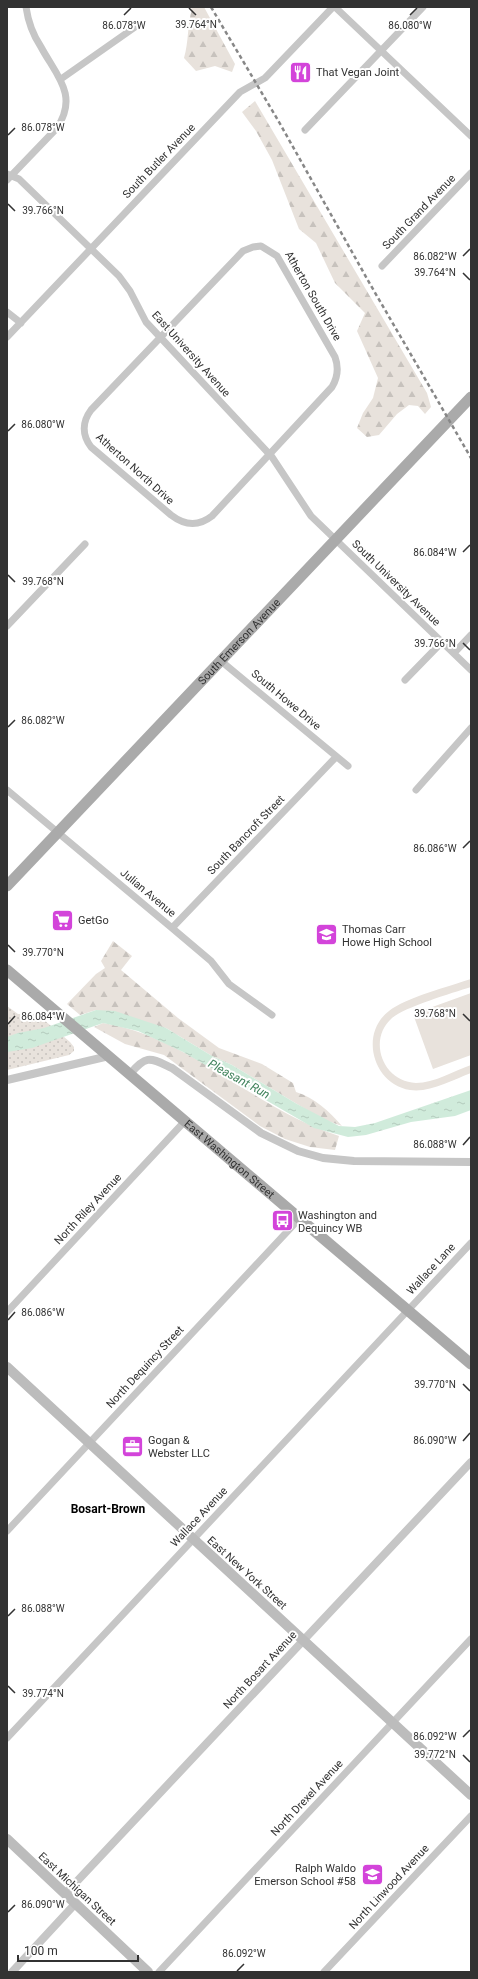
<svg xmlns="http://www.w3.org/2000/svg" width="478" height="1979" viewBox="0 0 478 1979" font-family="Roboto,sans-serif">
	<defs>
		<pattern id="forest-firs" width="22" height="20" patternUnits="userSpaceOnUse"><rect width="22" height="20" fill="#e8e2dc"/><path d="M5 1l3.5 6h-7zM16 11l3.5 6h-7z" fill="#c7c2bd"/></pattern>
		<pattern id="park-dots" width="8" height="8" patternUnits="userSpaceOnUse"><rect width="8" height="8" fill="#e8e2dc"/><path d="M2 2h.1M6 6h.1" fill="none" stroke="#c7c2bd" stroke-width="1.8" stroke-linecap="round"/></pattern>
		<pattern id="water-ripples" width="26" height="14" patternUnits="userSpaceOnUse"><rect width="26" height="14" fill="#d0ebdb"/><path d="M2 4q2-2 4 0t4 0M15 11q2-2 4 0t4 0" fill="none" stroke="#b3cabc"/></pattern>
	</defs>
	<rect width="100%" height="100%" fill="#fff"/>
	<!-- forest -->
	<path fill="url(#forest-firs)" d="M 189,7 L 204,7 L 235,64 L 232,72 L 215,66 L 196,71 L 184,58 C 189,41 187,26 192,9 Z
		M 255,101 L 427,393 L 431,407 L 425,414 L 418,406 L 409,405 L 397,414 L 379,435 L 367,437 L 357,428 L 363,413 L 373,398 L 378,378 L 357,331 L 365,313 L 335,283 L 316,243 L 299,229 L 272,160 L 256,131 L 242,112 Z
		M 113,941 L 132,956 L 121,970 L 178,1018 L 219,1048 L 262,1064 L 293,1083 L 296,1092 C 315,1098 329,1111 342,1126 L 322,1119 L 232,1065 L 212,1056 L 166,1028 L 96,1010 L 80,1015 L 67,1004 L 96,974 L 105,968 L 101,961 Z
		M 103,1023 C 191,1037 255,1110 339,1136 L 335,1150 L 310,1147 L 285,1139 L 260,1126 L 164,1055 L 125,1044 L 94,1027 Z"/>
	<!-- park -->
	<path fill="url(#park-dots)" d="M 7,1006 L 18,1014 L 37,1014 L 70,1042 L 74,1047 L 74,1051 L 69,1055 L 7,1070 Z"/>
	<!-- pitch -->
	<path fill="#e8e2dc" d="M 471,979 L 471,987 C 452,993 405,1007 392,1018 C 367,1040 383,1082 416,1083 C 434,1083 454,1071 471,1065 L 471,1073 C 452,1080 430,1093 410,1090 C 373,1084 359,1034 389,1011 C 405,998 450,986 471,979 Z
		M 471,993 L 471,1055 L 433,1069 L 413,1014 Z"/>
	<!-- water -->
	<path fill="url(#water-ripples)" d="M 96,1010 L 115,1011 L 166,1028 L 212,1056 L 232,1065 L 297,1104 L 339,1126 L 355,1127 L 375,1123 L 471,1090 L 471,1110 L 455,1116 L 411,1122 L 366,1135 L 348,1137 L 314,1128 L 183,1052 L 138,1031 L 103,1023 L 32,1048 L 7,1052 L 7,1037 L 18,1033 L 44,1028 Z"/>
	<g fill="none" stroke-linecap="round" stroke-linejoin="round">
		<!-- minor -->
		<path stroke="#c6c6c6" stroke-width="7" d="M 335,7 L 471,136
			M 61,79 L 138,25
			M 305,130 L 423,7
			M 7,174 L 19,179 L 119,276 L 130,291 L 146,322 L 272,457 L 311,516 L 471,670
			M 7,180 L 57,128 C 79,95 56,75 41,47 C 33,35 28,21 26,7
			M 261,246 L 277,256 L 335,357 C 339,368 338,377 332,387 L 212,516 C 198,527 184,525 171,515 L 91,447 C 82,435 82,422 91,410 L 243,251 L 253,247 Z
			M 382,266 L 471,173
			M 7,312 L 21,323
			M 7,337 L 240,92 L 265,78 L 333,7
			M 7,626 L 85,544
			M 454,653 L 471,635
			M 221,661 L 348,766
			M 405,680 L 442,642
			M 7,790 L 172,928 L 211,961 L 229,984 L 272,1015
			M 416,790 L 471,728
			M 172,928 L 336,757
			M 7,1312 L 185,1121
			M 7,1531 L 299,1219
			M 7,1738 L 471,1243
			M 159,1972 L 471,1639
			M 324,1972 L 471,1816"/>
		<!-- tertiary -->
		<path stroke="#c6c6c6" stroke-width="8" d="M 130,1074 C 147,1054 150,1058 172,1068 L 261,1133 L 298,1151 L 323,1158 L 354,1161 L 471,1162
			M 7,1080 L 109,1056
			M 65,1894 L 471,1462
			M 12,1972 L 75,1904"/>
		<!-- secondary -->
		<path stroke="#bcbcbc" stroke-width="10" d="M 7,1367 L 471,1795
			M 7,1839 L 148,1972"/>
		<!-- primary -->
		<g stroke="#aaa" stroke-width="11">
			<path id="s1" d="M 7,886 L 471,397"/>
			<path id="s2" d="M 7,970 L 471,1364"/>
		</g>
		<!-- rail -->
		<path stroke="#878787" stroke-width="2.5" stroke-dasharray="4 3" stroke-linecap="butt" d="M 211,7 L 279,122 L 370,284 L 471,458"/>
	</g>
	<!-- ticks -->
	<path fill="none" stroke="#323232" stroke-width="1.5" d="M 189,8 L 196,15M 124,15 L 131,8M 410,15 L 417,8M 8,135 L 15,128M 8,204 L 15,211M 463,256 L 470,249M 463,273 L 470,280M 8,431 L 15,424M 463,552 L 470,545M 8,575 L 15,582M 463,643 L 470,650M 8,727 L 15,720M 463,848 L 470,841M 8,945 L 15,952M 463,1014 L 470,1021M 8,1024 L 15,1016M 463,1145 L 470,1137M 8,1320 L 15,1312M 463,1384 L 470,1391M 463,1441 L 470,1433M 8,1616 L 15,1609M 8,1686 L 15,1693M 463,1737 L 470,1730M 463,1755 L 470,1762M 8,1912 L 15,1905M 237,1971 L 244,1964"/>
	<!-- icons -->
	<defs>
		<symbol id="restaurant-square" viewBox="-11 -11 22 22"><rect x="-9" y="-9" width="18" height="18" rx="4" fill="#d344da" stroke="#fff"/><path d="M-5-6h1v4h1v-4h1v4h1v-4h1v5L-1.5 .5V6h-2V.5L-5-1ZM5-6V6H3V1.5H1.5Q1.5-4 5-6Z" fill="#fff"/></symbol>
		<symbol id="supermarket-square" viewBox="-11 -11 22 22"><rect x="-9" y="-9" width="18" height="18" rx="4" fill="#d344da" stroke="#fff"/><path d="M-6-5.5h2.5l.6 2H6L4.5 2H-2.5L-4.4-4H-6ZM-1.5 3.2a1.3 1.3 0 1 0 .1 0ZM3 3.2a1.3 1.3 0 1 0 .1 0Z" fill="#fff"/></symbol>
		<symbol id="school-square" viewBox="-11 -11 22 22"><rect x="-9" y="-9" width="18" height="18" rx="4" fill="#d344da" stroke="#fff"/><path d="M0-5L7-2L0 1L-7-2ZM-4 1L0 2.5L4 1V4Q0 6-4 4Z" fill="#fff"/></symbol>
		<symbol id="bus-square" viewBox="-11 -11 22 22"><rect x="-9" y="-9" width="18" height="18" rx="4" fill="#d344da" stroke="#fff"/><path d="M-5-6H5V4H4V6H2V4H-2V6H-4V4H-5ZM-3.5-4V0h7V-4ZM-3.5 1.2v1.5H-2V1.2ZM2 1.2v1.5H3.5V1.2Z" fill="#fff"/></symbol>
		<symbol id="office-square" viewBox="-11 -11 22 22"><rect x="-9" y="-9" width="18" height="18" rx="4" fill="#d344da" stroke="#fff"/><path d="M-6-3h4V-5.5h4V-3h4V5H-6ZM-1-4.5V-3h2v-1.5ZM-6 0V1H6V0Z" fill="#fff"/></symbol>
	</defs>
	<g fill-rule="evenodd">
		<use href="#restaurant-square" x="288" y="60" width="25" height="25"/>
		<use href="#supermarket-square" x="50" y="908" width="25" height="25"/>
		<use href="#school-square" x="314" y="922" width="25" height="25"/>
		<use href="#bus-square" x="270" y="1208" width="25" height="25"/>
		<use href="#office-square" x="120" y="1434" width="25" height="25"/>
		<use href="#school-square" x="360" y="1862" width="25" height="25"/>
	</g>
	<g text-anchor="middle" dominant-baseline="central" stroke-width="4" stroke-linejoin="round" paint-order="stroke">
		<!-- poi labels -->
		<g font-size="11" fill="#323232" stroke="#fff" text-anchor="start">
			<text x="316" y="72">That Vegan Joint</text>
			<text x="78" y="920">GetGo</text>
			<text x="342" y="929">Thomas Carr<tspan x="342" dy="13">Howe High School</tspan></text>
			<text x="298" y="1215">Washington and<tspan x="298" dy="13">Dequincy WB</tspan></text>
			<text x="148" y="1440">Gogan &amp;<tspan x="148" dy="13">Webster LLC</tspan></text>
			<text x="356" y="1868" text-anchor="end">Ralph Waldo<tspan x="356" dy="13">Emerson School #58</tspan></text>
		</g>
		<!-- street labels -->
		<g font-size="11" fill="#323232" stroke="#fff">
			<text transform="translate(159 161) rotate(-46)">South Butler Avenue</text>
			<text transform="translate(419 212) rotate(-46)">South Grand Avenue</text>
			<text transform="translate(313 296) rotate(60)">Atherton South Drive</text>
			<text transform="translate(191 354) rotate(48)">East University Avenue</text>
			<text transform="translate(135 469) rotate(42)">Atherton North Drive</text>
			<text transform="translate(396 583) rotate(44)">South University Avenue</text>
			<text stroke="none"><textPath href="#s1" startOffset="337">South Emerson Avenue</textPath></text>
			<text transform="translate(286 700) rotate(40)">South Howe Drive</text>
			<text transform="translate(246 835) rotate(-46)">South Bancroft Street</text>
			<text transform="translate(148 893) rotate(40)">Julian Avenue</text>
			<text stroke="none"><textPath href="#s2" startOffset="292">East Washington Street</textPath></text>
			<text transform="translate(88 1209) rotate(-47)">North Riley Avenue</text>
			<text transform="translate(431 1269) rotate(-47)">Wallace Lane</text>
			<text transform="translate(145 1367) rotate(-47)">North Dequincy Street</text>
			<text transform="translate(199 1517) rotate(-47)">Wallace Avenue</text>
			<text transform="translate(247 1573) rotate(42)">East New York Street</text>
			<text transform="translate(260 1670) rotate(-47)">North Bosart Avenue</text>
			<text transform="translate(307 1798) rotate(-47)">North Drexel Avenue</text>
			<text transform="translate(389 1887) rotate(-47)">North Linwood Avenue</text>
			<text transform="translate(77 1889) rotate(43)">East Michigan Street</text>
		</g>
		<!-- water labels -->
		<g font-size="12" font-style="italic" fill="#40835c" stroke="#fff">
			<text transform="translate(239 1079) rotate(29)">Pleasant Run</text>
		</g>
		<!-- neighbourhood labels -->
		<g font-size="12" font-weight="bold" fill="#000" stroke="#fff">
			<text x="108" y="1509">Bosart-Brown</text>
		</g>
	</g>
	<g font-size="10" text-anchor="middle" fill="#323232" stroke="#fff" stroke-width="4" stroke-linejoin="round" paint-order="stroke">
		<text x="196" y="28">39.764°N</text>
		<text x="124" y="29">86.078°W</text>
		<text x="410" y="29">86.080°W</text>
		<text x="43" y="131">86.078°W</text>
		<text x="43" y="214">39.766°N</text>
		<text x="435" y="260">86.082°W</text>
		<text x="435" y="276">39.764°N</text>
		<text x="43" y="428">86.080°W</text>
		<text x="435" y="556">86.084°W</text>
		<text x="43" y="585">39.768°N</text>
		<text x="435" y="647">39.766°N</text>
		<text x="43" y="724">86.082°W</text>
		<text x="435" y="852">86.086°W</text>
		<text x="43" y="956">39.770°N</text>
		<text x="435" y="1017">39.768°N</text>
		<text x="43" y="1020">86.084°W</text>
		<text x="435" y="1148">86.088°W</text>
		<text x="43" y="1316">86.086°W</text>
		<text x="435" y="1388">39.770°N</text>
		<text x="435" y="1444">86.090°W</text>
		<text x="43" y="1612">86.088°W</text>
		<text x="43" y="1697">39.774°N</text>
		<text x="435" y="1740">86.092°W</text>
		<text x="435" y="1758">39.772°N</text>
		<text x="43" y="1908">86.090°W</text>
		<text x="244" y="1957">86.092°W</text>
	</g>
	<!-- border -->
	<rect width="478" height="1979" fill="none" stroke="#323232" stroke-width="16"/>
	<!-- scale -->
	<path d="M18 1955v6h120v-6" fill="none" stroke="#323232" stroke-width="2"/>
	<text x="24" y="1955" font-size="12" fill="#323232" stroke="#ffffff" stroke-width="3" paint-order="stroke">100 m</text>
</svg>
